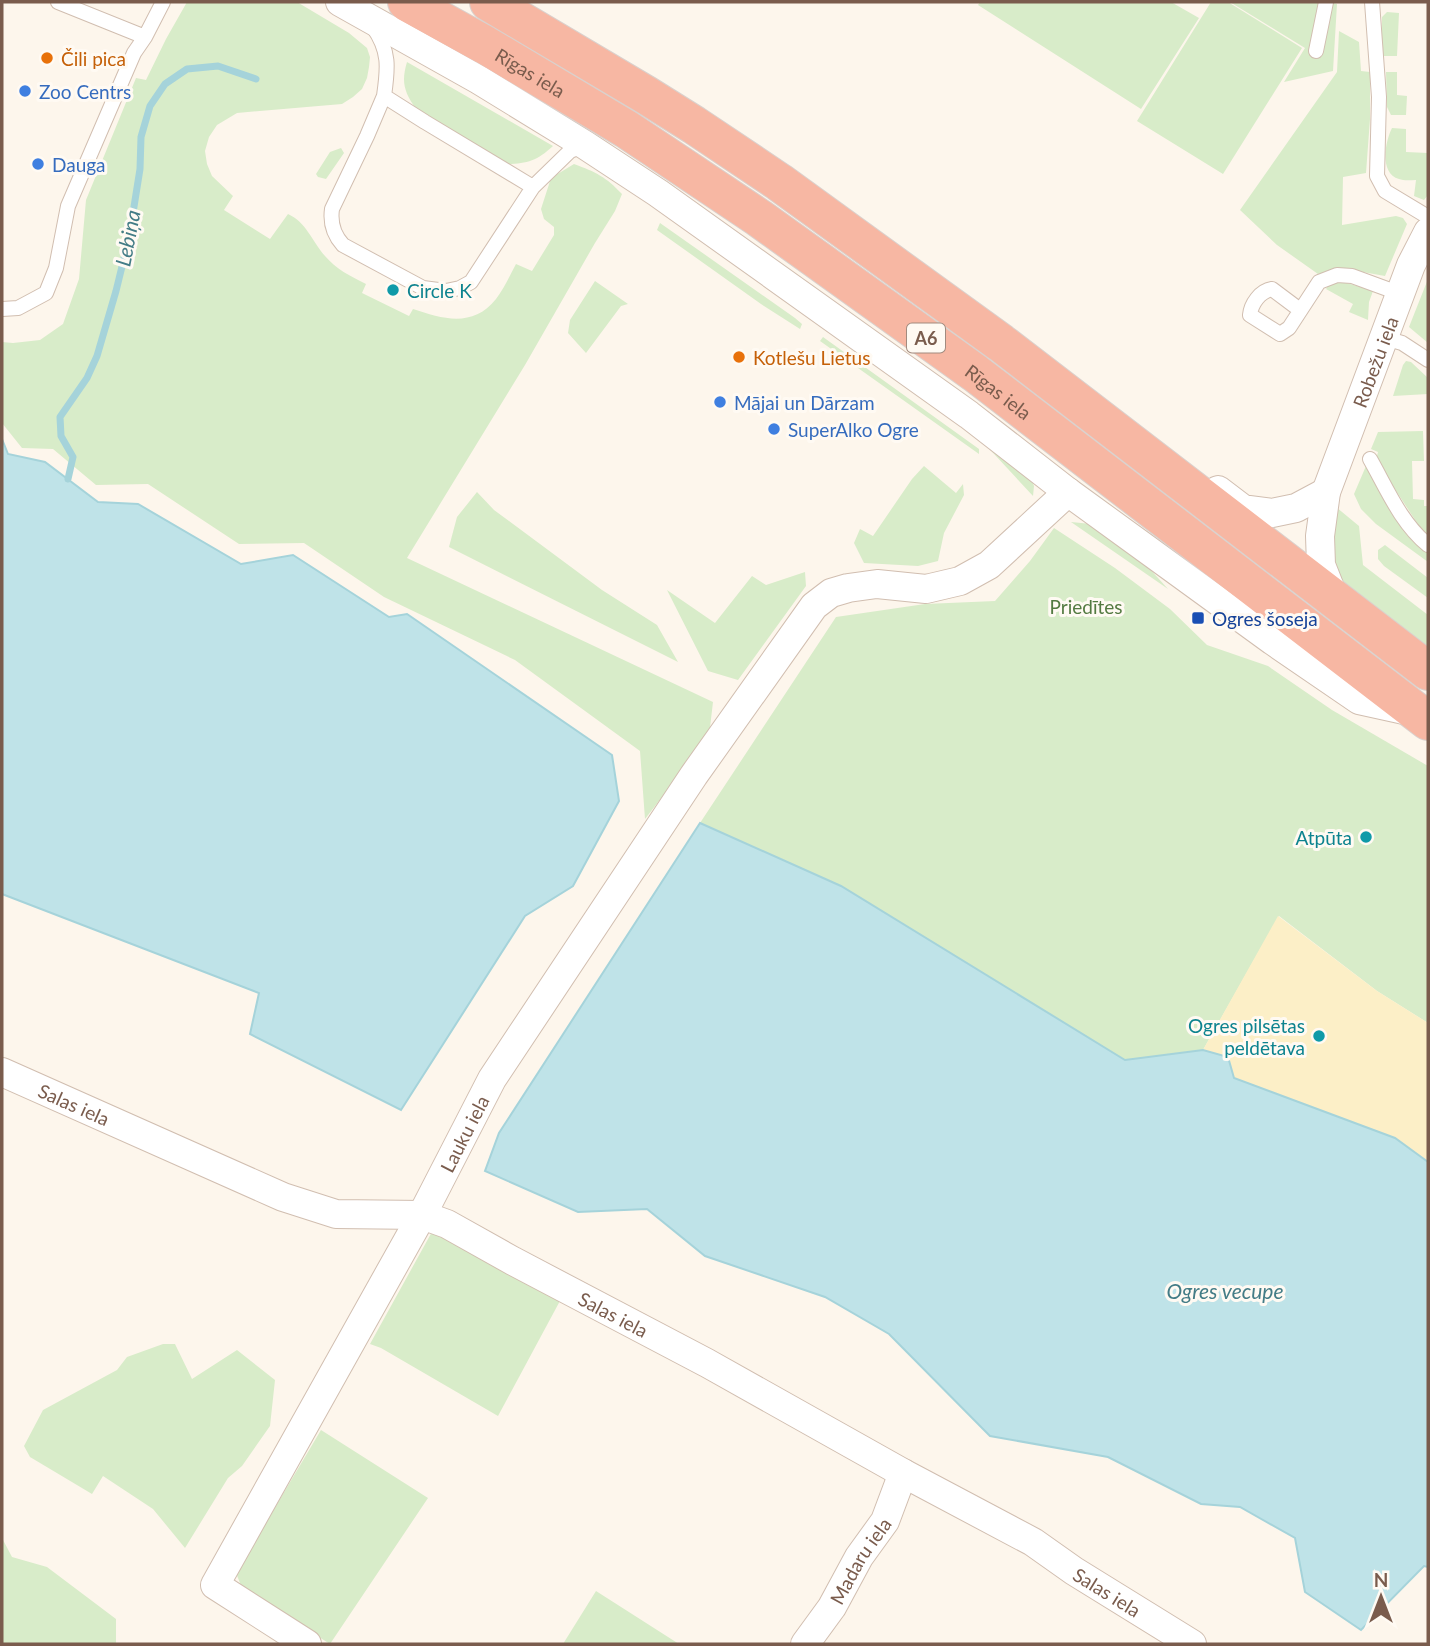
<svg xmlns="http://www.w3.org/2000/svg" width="1430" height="1646" viewBox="0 0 1430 1646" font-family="Lato,sans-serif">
	<rect width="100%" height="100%" fill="#fdf6ec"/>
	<!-- green -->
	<path fill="#d8ecc9" d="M 187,2 L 297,2 L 349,33 L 367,48 L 370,57 L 369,67 L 367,78 L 362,89 L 353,97 L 342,104 L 237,113 L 217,125 L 209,137 L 205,151 L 207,164 L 212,176 L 233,196 L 224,210 L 270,239 L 288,214 C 306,222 312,241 325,256 C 336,269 350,276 366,284 L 362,293 L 409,316 L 413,309 C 443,319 473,328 496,299 C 504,289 510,275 516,264 L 532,271 L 554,235 L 554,227 L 544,219 L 541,209 L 551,178 L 574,164 C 596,172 606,177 622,194 L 615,211 L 595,243 L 525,365 L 407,558 L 713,702 L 709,736 L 645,819 L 640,751 L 515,660 L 384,597 L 304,543 L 239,544 L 148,484 L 96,485 L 53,449 L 22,448 L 2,423 L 2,342 L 13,343 L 40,340 L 63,324 L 79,279 L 86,200 L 136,78 L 146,80 L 166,39 Z
		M 980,2 L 1171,2 L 1199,18 L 1141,109 L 978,5 Z
		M 1211,2 L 1228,2 L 1302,48 L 1223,174 L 1137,121 Z
		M 1230,2 L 1329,2 L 1337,4 L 1333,71 L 1284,82 L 1305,48 Z
		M 1387,12 L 1399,13 L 1397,56 L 1382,56 L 1382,17 Z
		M 1339,31 L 1359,42 L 1361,71 L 1370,72 L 1370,119 L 1366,173 L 1343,177 L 1342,225 L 1396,216 L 1403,218 L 1407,224 L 1385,276 L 1346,269 L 1318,274 L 1277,245 L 1240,210 L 1337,72 Z
		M 407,62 L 553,146 C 537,161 526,164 505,164 L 416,109 C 404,92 401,82 407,62 Z
		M 1386,72 L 1397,72 L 1397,95 L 1407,96 L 1406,115 L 1391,115 L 1387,107 Z
		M 1392,128 L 1406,129 L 1406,152 L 1428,153 L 1428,195 L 1424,200 L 1414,196 L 1416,180 C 1411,180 1404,181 1399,179 C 1379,173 1385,142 1392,128 Z
		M 341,148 L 344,153 L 326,179 L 318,177 L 316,174 L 330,152 Z
		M 660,223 L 795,318 L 802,324 L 800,329 L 761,304 L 657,230 Z
		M 1428,279 L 1428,343 L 1409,327 Z
		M 595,281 L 628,304 L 621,306 L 586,353 L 568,333 L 570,320 Z
		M 1330,283 L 1347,283 L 1373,291 L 1369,302 L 1368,320 L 1349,312 L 1353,304 L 1326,289 Z
		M 823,337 L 979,449 L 979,454 L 820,341 Z
		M 1406,361 L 1411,362 L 1428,378 L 1428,394 L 1393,396 L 1403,365 Z
		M 1423,431 L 1424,461 L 1412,461 L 1413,499 L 1424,500 L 1424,506 L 1428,506 L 1428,535 L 1426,534 L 1419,526 L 1376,460 L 1378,452 L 1371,449 L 1378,432 Z
		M 982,441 L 1028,471 L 1034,486 L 1033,496 Z
		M 924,466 L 956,493 L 963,484 L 964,495 L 944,533 L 938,561 L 918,566 L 864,563 L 854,543 L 860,529 L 873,536 L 912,479 Z
		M 1366,466 L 1407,535 L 1428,552 L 1428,562 L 1376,524 L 1361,509 L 1354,494 Z
		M 477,492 L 494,510 L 602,590 L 657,625 L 678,662 L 449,547 L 457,517 Z
		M 1336,507 L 1359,526 L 1363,565 L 1428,615 L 1428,656 L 1337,579 L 1328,532 Z
		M 1071,522 L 1091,524 L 1139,557 L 1168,589 Z
		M 1054,528 L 1115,568 L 1170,609 L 1207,645 L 1268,666 L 1332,710 L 1428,766 L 1428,1023 L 1377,991 L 1279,916 L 1203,1050 L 1125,1060 L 841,886 L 700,823 L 836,617 L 925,604 L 995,601 L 1030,561 Z
		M 1385,545 L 1428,578 L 1428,598 L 1384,566 L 1378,559 L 1378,550 Z
		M 805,572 L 806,586 L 738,680 L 708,671 L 667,590 L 715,623 L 752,576 L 766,585 Z
		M 433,1230 L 561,1299 L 498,1416 L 381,1348 L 370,1344 Z
		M 163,1344 L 175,1344 L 192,1379 L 237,1350 L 275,1380 L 270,1426 L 242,1466 L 228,1478 L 185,1548 L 153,1509 L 103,1476 L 92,1494 L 30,1457 L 24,1446 L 43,1410 L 117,1370 L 127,1357 Z
		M 321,1430 L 428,1498 L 330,1644 L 242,1588 L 236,1573 Z
		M 2,1538 L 12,1557 L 47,1567 L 116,1619 L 116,1644 L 2,1644 Z
		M 596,1591 L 679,1644 L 563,1644 Z"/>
	<!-- sand -->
	<path fill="#fcefc7" d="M 1278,916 L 1377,991 L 1428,1023 L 1428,1162 L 1395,1138 L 1234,1078 L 1228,1057 L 1203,1050 Z"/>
	<!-- water -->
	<path fill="#bfe3e8" stroke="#a5d3da" stroke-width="2" d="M 2,439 L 8,454 L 45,462 L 98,502 L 138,504 L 241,564 L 293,555 L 389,617 L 407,614 L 612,755 L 619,801 L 573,886 L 525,916 L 401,1110 L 250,1034 L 259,993 L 2,894 Z
		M 700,823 L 841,886 L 1125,1060 L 1203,1050 L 1228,1057 L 1234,1078 L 1395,1138 L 1428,1162 L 1428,1567 L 1424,1566 L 1361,1630 L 1305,1592 L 1295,1538 L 1240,1507 L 1201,1504 L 1108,1457 L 990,1436 L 889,1334 L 825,1297 L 705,1256 L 647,1209 L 578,1212 L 485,1171 L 499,1133 Z"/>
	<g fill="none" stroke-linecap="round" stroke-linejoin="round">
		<!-- stream -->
		<path stroke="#a5d3da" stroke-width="7" d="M 68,479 L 73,457 L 61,436 L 60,417 L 87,378 L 97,356 L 116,291 L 129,238 L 140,169 L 141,137 L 150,106 L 165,84 L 187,69 L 218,66 L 256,79"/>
		<defs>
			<path id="lane" d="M 58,2 L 145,37
				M 1372,2 L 1379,97 L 1377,176 L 1385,191 L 1428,217
				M 373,27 C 390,51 388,68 384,96
				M 1316,51 L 1326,2
				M 533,187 L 425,122 L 384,96 L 367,136 L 332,209 C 330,223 333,234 343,245 L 423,288 L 446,291 L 460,288 L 471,282 L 533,187 L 570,151 L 585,145
				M 2,309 L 18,308 L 46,293 L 56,268 L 68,206 L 134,53 L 145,37 L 163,2
				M 1300,310 L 1272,289 C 1260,291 1251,304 1250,315 L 1280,334 L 1289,328 L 1319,282 L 1337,275 L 1352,276 L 1401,294
				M 1385,338 L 1402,343 L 1428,360
				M 1370,459 C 1387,489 1401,523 1428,545"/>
			<g id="street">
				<path d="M 340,2 L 479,80 L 585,145 L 658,193 L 969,415 L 1068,492 L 1174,569 L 1273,641 L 1359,700 L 1409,711"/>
				<path d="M 1218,490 L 1243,509 L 1272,513 L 1296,508 L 1326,492"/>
				<path id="s1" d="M 1334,598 L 1321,565 L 1320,536 L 1326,492 L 1411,265 L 1428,232"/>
				<path id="s2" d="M 2,1072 L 283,1197 L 336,1214 L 422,1215 L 447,1224 L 513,1261 L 707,1363 L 903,1473 L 1033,1542 L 1074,1571 L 1192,1644"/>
				<path id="s3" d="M 307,1644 L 215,1585 L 422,1215 L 492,1079 L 694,775 L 814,606 L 831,593 L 848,588 L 877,584 L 926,589 L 960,581 L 989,565 L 1068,492"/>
				<path id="s4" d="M 805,1644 L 832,1607 L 859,1557 L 885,1521 L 903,1473"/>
			</g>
			<g id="highway">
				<path id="s5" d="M 407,2 L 485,45 L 626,129 L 759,218 L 975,373 L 1428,721"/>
				<path d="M 489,2 L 646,95 L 694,125 L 779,182 L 1001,343 L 1428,671"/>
			</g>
		</defs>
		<!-- lane casing -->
		<use href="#lane" stroke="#d1beb0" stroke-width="16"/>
		<!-- street casing -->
		<use href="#street" stroke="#d1beb0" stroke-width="30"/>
		<!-- highway casing -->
		<use href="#highway" stroke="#dad1cd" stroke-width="40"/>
		<!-- lane -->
		<use href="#lane" stroke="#fff" stroke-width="14"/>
		<!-- street -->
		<use href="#street" stroke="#fff" stroke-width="28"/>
		<!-- highway -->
		<use href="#highway" stroke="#f7b7a3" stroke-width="38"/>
	</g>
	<!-- markers -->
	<g fill="#e8710a" stroke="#fffaf3" stroke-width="2.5">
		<circle cx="47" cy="58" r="7"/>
		<circle cx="739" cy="357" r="7"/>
	</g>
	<g fill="#3f7fe0" stroke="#fffaf3" stroke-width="2.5">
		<circle cx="25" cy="91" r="7"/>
		<circle cx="38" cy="164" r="7"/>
		<circle cx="720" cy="402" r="7"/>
		<circle cx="774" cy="429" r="7"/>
	</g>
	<g fill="#0f9aa8" stroke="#fffaf3" stroke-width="2.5">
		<circle cx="393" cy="290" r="7"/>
		<circle cx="1366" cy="837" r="7"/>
		<circle cx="1319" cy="1036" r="7"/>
	</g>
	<rect fill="#1a4fb4" stroke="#fffaf3" stroke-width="2.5" x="1191" y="611" width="14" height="14" rx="3.5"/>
	<g text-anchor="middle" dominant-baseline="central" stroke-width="6" stroke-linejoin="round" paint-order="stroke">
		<!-- shield labels -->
		<rect fill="#fffaf3" stroke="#a28b7f" stroke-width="2" x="907" y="323.5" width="38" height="29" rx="5"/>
		<g font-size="18" font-weight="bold" fill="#7a5c4d">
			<text x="926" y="338">A6</text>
		</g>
		<!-- food labels -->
		<g font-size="19" fill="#c56008" stroke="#fffaf3" text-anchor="start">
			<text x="61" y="58">Čili pica</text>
			<text x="753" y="357">Kotlešu Lietus</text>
		</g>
		<!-- street labels -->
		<g font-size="19" fill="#7a5c4d" stroke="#fffaf3">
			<text stroke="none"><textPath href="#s5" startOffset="142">Rīgas iela</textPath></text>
			<text stroke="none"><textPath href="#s1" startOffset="248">Robežu iela</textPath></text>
			<text stroke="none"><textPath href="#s5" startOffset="709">Rīgas iela</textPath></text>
			<text stroke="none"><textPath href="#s2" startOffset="79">Salas iela</textPath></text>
			<text stroke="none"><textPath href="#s3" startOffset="625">Lauku iela</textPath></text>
			<text stroke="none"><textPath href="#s2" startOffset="665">Salas iela</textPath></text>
			<text stroke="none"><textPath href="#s4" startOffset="100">Madaru iela</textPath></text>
			<text stroke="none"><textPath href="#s2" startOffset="1232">Salas iela</textPath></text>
		</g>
		<!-- shop labels -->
		<g font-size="19" fill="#366cbe" stroke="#fffaf3" text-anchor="start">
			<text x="39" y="91">Zoo Centrs</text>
			<text x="52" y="164">Dauga</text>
			<text x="734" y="402">Mājai un Dārzam</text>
			<text x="788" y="429">SuperAlko Ogre</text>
		</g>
		<!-- culture labels -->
		<g font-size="19" fill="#0d838f" stroke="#fffaf3" text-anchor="end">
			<text x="407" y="290" text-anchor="start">Circle K</text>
			<text x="1352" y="837">Atpūta</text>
			<text x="1305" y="1025">Ogres pilsētas<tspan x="1305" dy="22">peldētava</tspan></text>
		</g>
		<!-- park labels -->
		<g font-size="19" fill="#537a41" stroke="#fffaf3">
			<text x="1086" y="606">Priedītes</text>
		</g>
		<!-- transit labels -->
		<g font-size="19" fill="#164399" stroke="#fffaf3" text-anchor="start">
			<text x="1212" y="618">Ogres šoseja</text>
		</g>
		<!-- water labels -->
		<g font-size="21" font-style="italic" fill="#437c86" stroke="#fffaf3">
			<text transform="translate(127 238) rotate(-79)">Lebiņa</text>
			<text x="1225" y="1290">Ogres vecupe</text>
		</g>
	</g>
	<!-- border -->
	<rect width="1430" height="1646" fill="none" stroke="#7a5c4d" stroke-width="7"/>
	<!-- north arrow -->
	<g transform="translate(1381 1597)" stroke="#fffaf3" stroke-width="5" paint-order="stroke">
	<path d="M0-5L12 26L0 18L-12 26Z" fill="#7a5c4d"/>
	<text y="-10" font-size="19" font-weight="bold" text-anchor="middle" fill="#7a5c4d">N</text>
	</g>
</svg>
